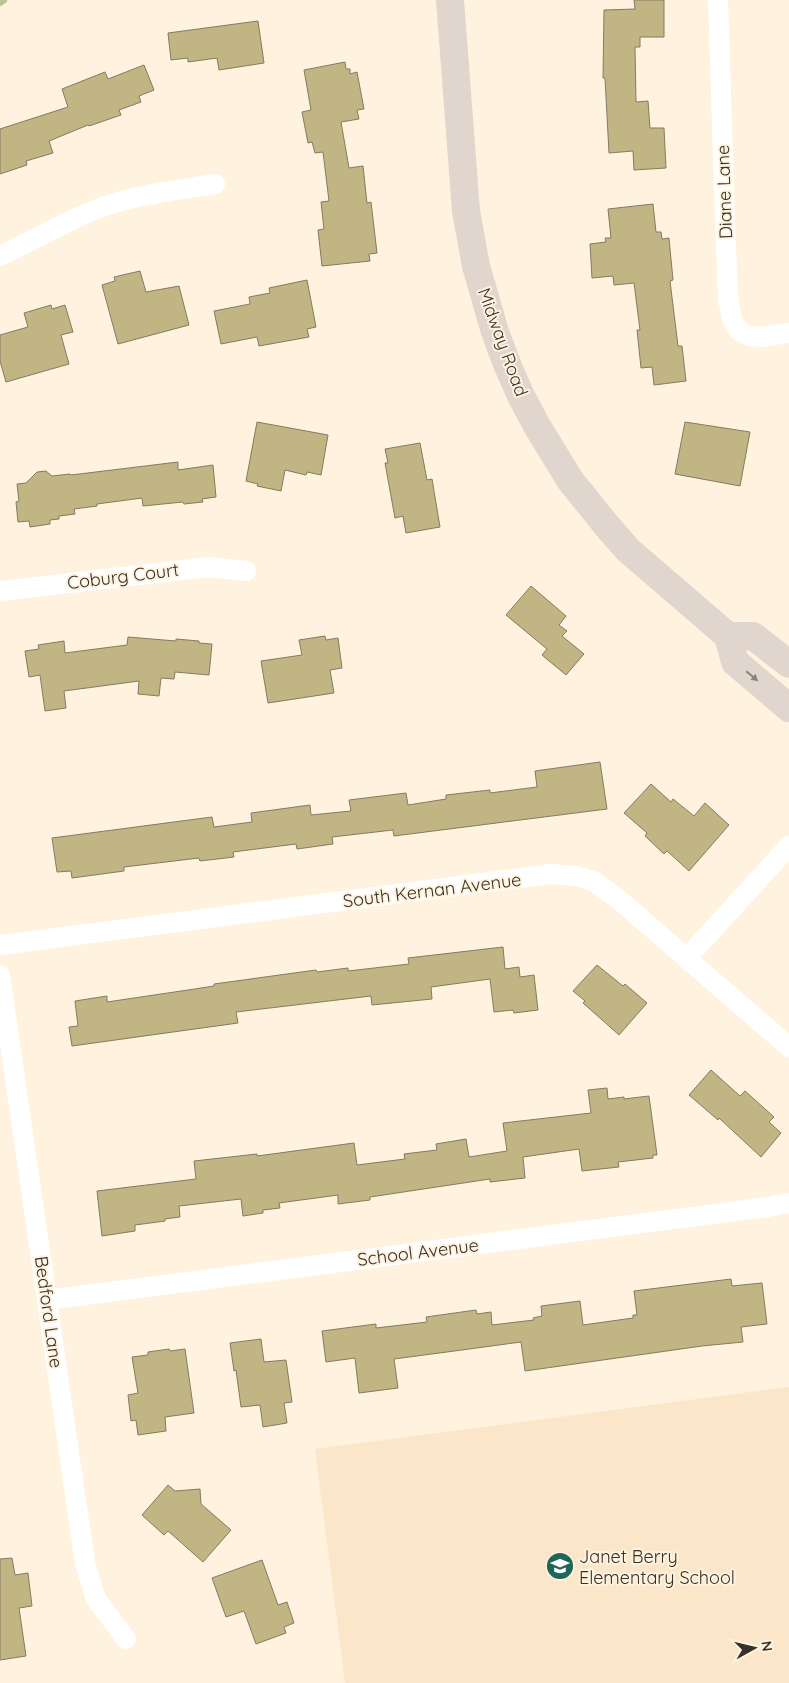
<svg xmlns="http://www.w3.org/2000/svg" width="789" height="1683" viewBox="0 0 789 1683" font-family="Quicksand,sans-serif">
	<rect width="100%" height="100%" fill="#fff2df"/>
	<!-- built -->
	<path fill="#fbe6c9" d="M 789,1387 L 789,1683 L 345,1683 L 315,1449 Z"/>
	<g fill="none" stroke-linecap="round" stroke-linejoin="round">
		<!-- stream -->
		<path stroke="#bbc694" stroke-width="8" d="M 0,2 L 3,0"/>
	</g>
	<!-- building -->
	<path fill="#c0b583" stroke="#817c64" d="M 634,0 L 664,0 L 664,37 L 640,37 L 640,47 L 635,47 L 636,102 L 648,101 L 650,128 L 664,128 L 666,168 L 634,170 L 633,151 L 609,153 L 605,78 L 603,78 L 604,10 L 635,9 Z
		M 258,21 L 264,63 L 219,70 L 217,58 L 188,62 L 188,58 L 171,60 L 168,33 Z
		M 345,62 L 346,69 L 350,69 L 350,74 L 357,72 L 364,109 L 357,110 L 359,119 L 341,122 L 349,168 L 363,166 L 367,203 L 371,202 L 377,253 L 369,254 L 370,261 L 322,266 L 318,230 L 324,229 L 321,202 L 329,201 L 323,152 L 315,153 L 312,142 L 308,143 L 302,112 L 311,110 L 304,70 Z
		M 144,65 L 154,90 L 139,96 L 141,102 L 119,110 L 121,115 L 89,126 L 88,125 L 49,141 L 53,153 L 26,161 L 27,165 L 0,174 L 0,129 L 68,107 L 62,89 L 105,72 L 108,79 Z
		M 653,204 L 656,232 L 661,232 L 662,239 L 669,238 L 673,280 L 670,281 L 678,346 L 682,346 L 686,381 L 654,385 L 652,367 L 641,368 L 637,330 L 640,330 L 634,283 L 614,285 L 613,276 L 592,278 L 590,244 L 606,242 L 605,238 L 611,238 L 608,209 Z
		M 140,271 L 146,292 L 179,286 L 189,325 L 118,344 L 102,285 L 115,281 L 114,277 Z
		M 307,280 L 316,327 L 307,329 L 309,337 L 259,346 L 257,337 L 221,344 L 214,311 L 250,304 L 249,297 L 270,293 L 269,288 Z
		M 51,305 L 52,309 L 65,305 L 73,332 L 61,335 L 69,364 L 6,382 L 0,361 L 0,335 L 28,327 L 24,313 Z
		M 257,422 L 328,435 L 321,475 L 307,472 L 306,475 L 285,470 L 281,491 L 257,486 L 258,484 L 246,481 Z
		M 685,422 L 750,432 L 740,486 L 675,474 Z
		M 420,443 L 427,480 L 432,479 L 440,527 L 406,533 L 403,516 L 395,518 L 385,463 L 388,463 L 385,449 Z
		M 178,462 L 178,470 L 213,465 L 216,497 L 202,499 L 203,502 L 184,504 L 183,502 L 143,506 L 142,498 L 97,504 L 97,506 L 74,509 L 75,514 L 59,516 L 59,519 L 50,520 L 50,524 L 30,527 L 29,521 L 18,522 L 16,502 L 19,501 L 17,484 L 26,483 L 37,472 L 46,471 L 52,476 L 70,474 L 71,475 Z
		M 531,586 L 566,616 L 559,625 L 567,631 L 562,636 L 584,654 L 566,675 L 542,655 L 547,649 L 506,615 Z
		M 325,636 L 326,640 L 338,638 L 342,668 L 330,670 L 334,693 L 268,703 L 261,661 L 302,655 L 299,640 Z
		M 128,637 L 176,641 L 176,639 L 199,641 L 199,643 L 212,644 L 209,675 L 175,672 L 174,679 L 161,678 L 159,696 L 138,694 L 139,681 L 64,691 L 66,708 L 45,711 L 40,675 L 29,677 L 25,651 L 39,649 L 38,645 L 64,641 L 65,653 L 127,645 Z
		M 600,762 L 607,809 L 394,836 L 393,830 L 332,837 L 333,844 L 297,849 L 296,844 L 233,852 L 234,857 L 200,861 L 199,858 L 124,867 L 124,871 L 72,878 L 71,871 L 57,872 L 52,838 L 212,817 L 214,827 L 252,822 L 251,813 L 310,805 L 311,815 L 351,811 L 349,800 L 406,793 L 408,805 L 446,799 L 446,795 L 490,790 L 490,793 L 537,787 L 535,771 Z
		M 651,784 L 671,802 L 673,799 L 694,816 L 705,803 L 729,825 L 689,871 L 667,851 L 664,854 L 645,836 L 647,833 L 624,813 Z
		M 503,947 L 505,969 L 519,967 L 520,977 L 534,975 L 538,1010 L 514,1013 L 513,1010 L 494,1012 L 490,979 L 431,987 L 432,999 L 372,1005 L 371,996 L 236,1012 L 238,1023 L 72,1046 L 69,1027 L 78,1026 L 75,1001 L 107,996 L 107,1002 L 188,990 L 214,986 L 214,984 L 316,970 L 317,972 L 348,968 L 348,971 L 409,964 L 408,958 Z
		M 597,965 L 623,986 L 625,984 L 647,1003 L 619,1035 L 583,1003 L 585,1001 L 573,991 Z
		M 711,1070 L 740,1096 L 745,1091 L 774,1117 L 769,1122 L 781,1133 L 761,1157 L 719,1118 L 718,1120 L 689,1095 Z
		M 607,1088 L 608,1099 L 624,1097 L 624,1099 L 649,1096 L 657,1155 L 653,1155 L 653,1158 L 618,1162 L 619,1167 L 582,1171 L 579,1149 L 523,1157 L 525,1178 L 490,1182 L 490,1179 L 370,1197 L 370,1200 L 338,1204 L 338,1195 L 279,1203 L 280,1208 L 263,1210 L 263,1213 L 243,1216 L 241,1199 L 179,1206 L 180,1217 L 165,1219 L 165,1221 L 135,1225 L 135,1231 L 102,1236 L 97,1191 L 196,1179 L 194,1161 L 257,1154 L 257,1156 L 354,1143 L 357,1165 L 405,1159 L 404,1154 L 437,1150 L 436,1144 L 466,1139 L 469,1157 L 507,1151 L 503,1123 L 591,1113 L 588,1090 Z
		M 731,1279 L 732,1286 L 762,1283 L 767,1324 L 741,1327 L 743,1342 L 702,1346 L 525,1371 L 521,1342 L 462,1350 L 394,1359 L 398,1388 L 359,1393 L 355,1358 L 326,1362 L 322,1331 L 376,1324 L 376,1328 L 427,1322 L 426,1317 L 476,1310 L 477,1314 L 491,1312 L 492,1325 L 534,1320 L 533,1318 L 542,1316 L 541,1306 L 580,1301 L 583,1325 L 633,1318 L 633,1315 L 637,1315 L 634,1291 Z
		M 261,1339 L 264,1362 L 286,1360 L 292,1402 L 284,1403 L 287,1423 L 263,1427 L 260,1405 L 241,1407 L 236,1370 L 234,1371 L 230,1343 Z
		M 169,1349 L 170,1351 L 185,1349 L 194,1413 L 165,1417 L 166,1431 L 138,1435 L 136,1420 L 131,1421 L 128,1395 L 138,1393 L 132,1357 L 148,1355 L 148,1352 Z
		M 168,1485 L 175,1491 L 200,1489 L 201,1504 L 231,1530 L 203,1562 L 168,1531 L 164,1535 L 142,1515 Z
		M 12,1558 L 15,1575 L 28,1573 L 32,1606 L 19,1608 L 26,1656 L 0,1660 L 0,1559 Z
		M 262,1560 L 278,1605 L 287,1602 L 294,1623 L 284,1627 L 286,1633 L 256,1644 L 244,1611 L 226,1617 L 212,1578 Z"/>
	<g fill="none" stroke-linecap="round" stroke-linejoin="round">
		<!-- minor -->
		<path stroke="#fff" stroke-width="20" d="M 718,0 L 725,219 L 728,298 L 732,319 L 738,330 L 749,336 L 761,337 L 789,333
			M 0,256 C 39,238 76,214 118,202 C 149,193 183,189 215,184
			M 0,591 L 209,567 L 246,571
			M 0,945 L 551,874 L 576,876 L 593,881 L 617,898 L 789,1047
			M 687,958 L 789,846
			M 0,975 L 85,1563 L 96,1599 L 126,1639
			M 47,1300 L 768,1207 L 789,1203"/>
		<!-- secondary -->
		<path stroke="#e0d6cd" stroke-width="28" d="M 450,0 L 466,211 L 476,266 L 495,332 L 507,364 L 521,396 L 537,426 L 570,480 L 607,526 L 628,550 L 728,636 L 735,662 L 789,708
			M 728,636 L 753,636 L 789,664"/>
	</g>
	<!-- one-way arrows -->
	<defs><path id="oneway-solid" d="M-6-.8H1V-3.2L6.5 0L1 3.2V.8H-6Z" transform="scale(1.25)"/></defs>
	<use fill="#8b837a" href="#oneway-solid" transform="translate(752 676) rotate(40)"/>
	<!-- icons -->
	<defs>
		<symbol id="school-disc" viewBox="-11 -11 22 22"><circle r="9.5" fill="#1e665a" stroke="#fff2df"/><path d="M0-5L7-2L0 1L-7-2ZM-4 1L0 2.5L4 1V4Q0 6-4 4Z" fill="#fff"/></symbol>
	</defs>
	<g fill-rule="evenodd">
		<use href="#school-disc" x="544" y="1550" width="32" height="32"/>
	</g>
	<g text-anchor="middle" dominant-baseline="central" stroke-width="4" stroke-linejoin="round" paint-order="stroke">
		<!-- street labels -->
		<g font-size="18" fill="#363027" stroke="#fff2df">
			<text transform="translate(724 192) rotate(-92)">Diane Lane</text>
			<text transform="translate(503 342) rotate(70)">Midway Road</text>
			<text transform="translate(123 576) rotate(-7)">Coburg Court</text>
			<text transform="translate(432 890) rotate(-7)">South Kernan Avenue</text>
			<text transform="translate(418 1252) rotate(-7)">School Avenue</text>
			<text transform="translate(49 1312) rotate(82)">Bedford Lane</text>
		</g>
		<!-- poi labels -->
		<g font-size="18" fill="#363027" stroke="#fff2df" text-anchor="start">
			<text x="579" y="1556">Janet Berry<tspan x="579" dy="21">Elementary School</tspan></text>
		</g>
	</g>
	<!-- north arrow -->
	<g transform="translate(754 1648) rotate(82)" stroke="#fff2df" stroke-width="4" paint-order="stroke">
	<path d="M0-4L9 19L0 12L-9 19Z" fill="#363027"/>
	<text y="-8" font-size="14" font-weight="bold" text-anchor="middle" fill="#363027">N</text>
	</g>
</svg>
